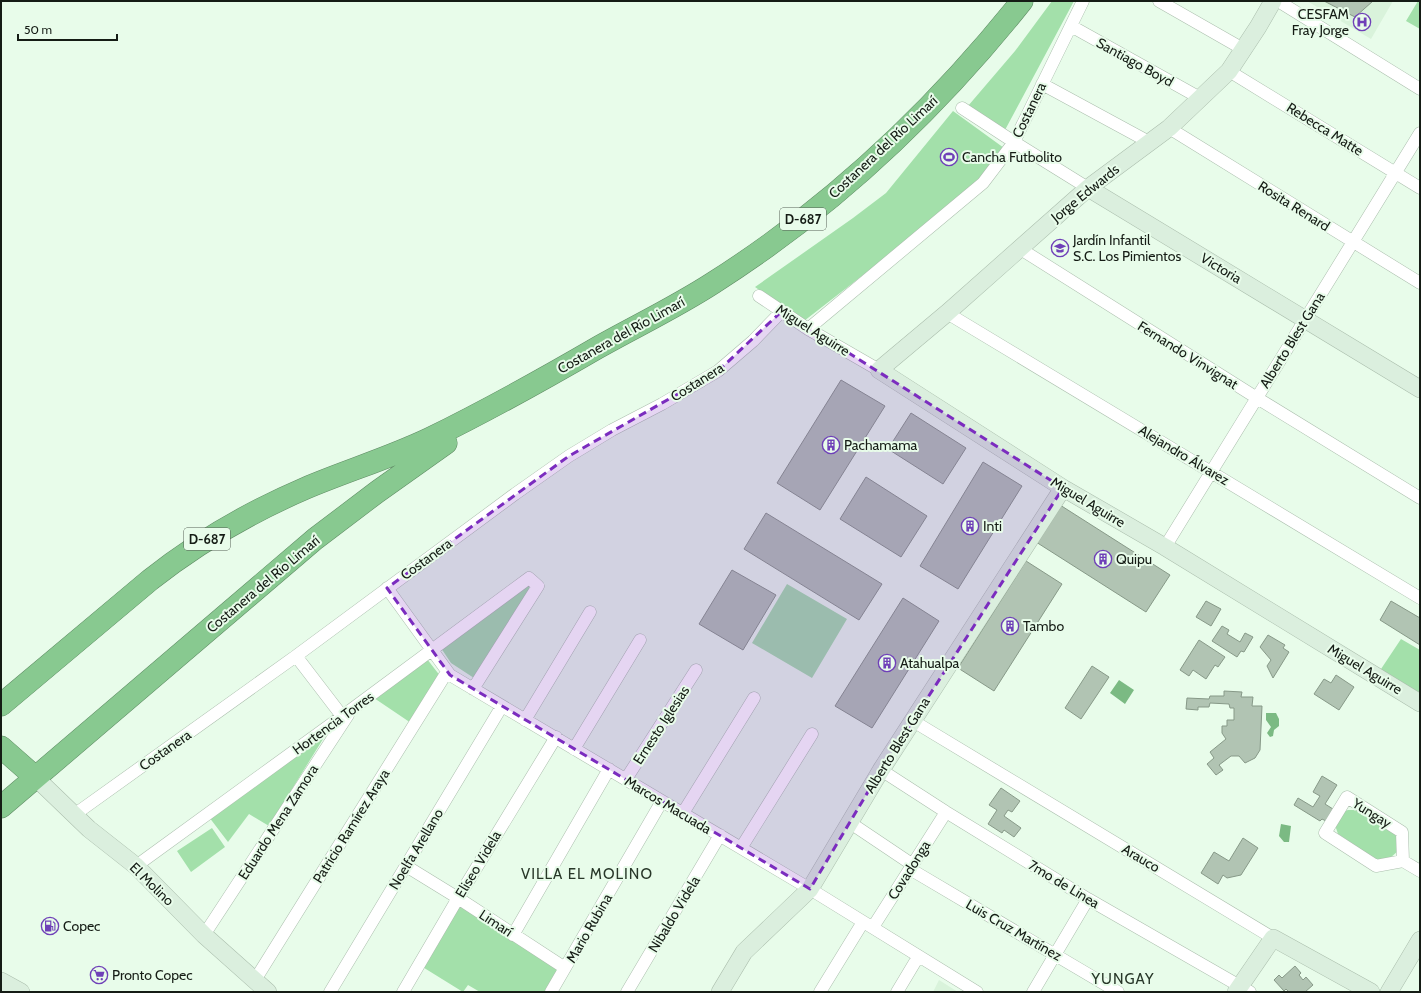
<svg xmlns="http://www.w3.org/2000/svg" width="1421" height="993" viewBox="0 0 1421 993" font-family="Cabin,sans-serif">
	<rect width="100%" height="100%" fill="#e8fcea"/>
	<!-- built -->
	<path fill="#d9f3db" d="M 1307,1 L 1393,1 L 1371,39 Z
		M 939,980 L 958,992 L 933,992 Z"/>
	<!-- green -->
	<path fill="#a3e0aa" d="M 1052,1 L 1074,1 L 1005,130 L 968,106 L 1015,51 Z
		M 1418,1 L 1420,1 L 1420,29 L 1406,21 Z
		M 953,111 L 1004,148 L 979,179 L 894,251 L 804,321 L 755,287 L 853,218 L 886,193 Z
		M 787,584 L 847,619 L 812,678 L 752,643 Z
		M 525,585 L 532,589 L 474,678 L 451,663 L 441,648 Z
		M 1401,639 L 1420,650 L 1420,702 L 1377,675 Z
		M 427,659 L 441,677 L 411,723 L 374,698 Z
		M 328,731 L 269,826 L 249,814 L 228,842 L 209,817 Z
		M 1348,810 L 1359,810 L 1394,832 L 1398,840 L 1398,851 L 1390,858 L 1377,860 L 1338,834 L 1335,825 L 1342,812 Z
		M 212,828 L 225,847 L 191,872 L 177,851 Z
		M 459,906 L 559,968 L 545,992 L 480,992 L 468,985 L 463,992 L 421,966 Z"/>
	<!-- water -->
	<path fill="#7bba83" d="M 1119,680 L 1134,690 L 1125,704 L 1110,693 Z
		M 1266,713 L 1276,713 L 1279,719 L 1279,726 L 1274,730 L 1273,736 L 1270,737 L 1267,733 L 1271,727 L 1266,720 Z
		M 1281,824 L 1291,826 L 1289,842 L 1284,842 L 1279,836 Z"/>
	<!-- building -->
	<path fill="#b1c4b3" stroke="#879988" d="M 1324,1 L 1373,1 L 1355,17 Z
		M 841,380 L 885,406 L 820,510 L 777,483 Z
		M 911,413 L 966,448 L 943,484 L 888,449 Z
		M 983,462 L 1022,486 L 958,589 L 920,566 Z
		M 866,477 L 927,516 L 901,557 L 840,519 Z
		M 1060,505 L 1170,575 L 1146,612 L 1036,542 Z
		M 766,513 L 882,584 L 859,620 L 744,549 Z
		M 1026,561 L 1062,584 L 994,691 L 958,668 Z
		M 732,570 L 776,595 L 743,650 L 699,624 Z
		M 903,598 L 939,621 L 872,728 L 835,706 Z
		M 1206,601 L 1221,609 L 1211,626 L 1196,617 Z
		M 1391,601 L 1420,618 L 1420,645 L 1380,620 Z
		M 1222,626 L 1229,630 L 1227,634 L 1240,642 L 1245,633 L 1253,637 L 1244,652 L 1241,651 L 1237,657 L 1212,641 Z
		M 1268,635 L 1285,645 L 1283,648 L 1289,652 L 1273,678 L 1267,666 L 1271,660 L 1260,647 Z
		M 1199,640 L 1225,657 L 1218,667 L 1215,665 L 1206,679 L 1193,670 L 1189,676 L 1180,670 Z
		M 1092,666 L 1109,677 L 1081,719 L 1065,708 Z
		M 1336,675 L 1354,687 L 1339,710 L 1314,694 L 1324,679 L 1331,683 Z
		M 1224,691 L 1242,692 L 1241,697 L 1253,697 L 1252,706 L 1262,706 L 1260,750 L 1255,758 L 1245,763 L 1239,756 L 1231,756 L 1219,765 L 1223,770 L 1216,775 L 1207,764 L 1214,758 L 1210,752 L 1226,739 L 1222,733 L 1222,726 L 1227,726 L 1227,720 L 1234,720 L 1234,708 L 1230,708 L 1229,704 L 1210,703 L 1209,707 L 1198,707 L 1198,710 L 1186,709 L 1187,698 L 1209,699 L 1210,696 L 1224,696 Z
		M 1322,776 L 1337,785 L 1325,804 L 1333,809 L 1326,821 L 1322,819 L 1320,821 L 1294,805 L 1298,798 L 1313,807 L 1320,796 L 1313,792 Z
		M 1001,788 L 1020,801 L 1012,812 L 1008,810 L 1004,816 L 1021,828 L 1014,837 L 1004,830 L 1002,833 L 988,824 L 997,810 L 989,805 Z
		M 1243,838 L 1258,848 L 1241,875 L 1227,878 L 1223,875 L 1218,884 L 1201,873 L 1214,852 L 1229,861 Z
		M 1295,966 L 1301,973 L 1299,975 L 1303,980 L 1306,977 L 1313,985 L 1305,992 L 1289,992 L 1286,989 L 1284,991 L 1274,980 L 1279,975 L 1282,978 Z"/>
	<g fill="none" stroke-linecap="round" stroke-linejoin="round">
		<defs>
			<path id="street" d="M 1159,1 L 1243,49
				M 1278,1 L 1420,89
				M 1071,26 L 1200,98
				M 1229,71 L 1420,188
				M 1042,84 L 1149,142
				M 962,108 L 1014,142 L 1088,188
				M 1169,128 L 1420,283
				M 1019,248 L 1257,398 L 1420,498
				M 759,296 L 808,329 L 879,370
				M 947,313 L 1420,598
				M 808,329 L 983,183 L 1014,142 L 1083,1
				M 1165,547 L 1420,133
				M 387,588 L 450,675 L 810,889 L 977,992
				M 296,656 L 342,716
				M 525,720 L 590,612
				M 913,721 L 1273,938
				M 574,749 L 640,640
				M 881,770 L 946,812 L 1088,899 L 1250,992
				M 626,779 L 696,670
				M 683,813 L 754,698
				M 74,815 L 296,656 L 515,494 L 569,456 L 612,430 L 662,404 L 718,371 L 753,341 L 782,311
				M 849,822 L 913,865
				M 741,848 L 812,734
				M 1403,861 L 1402,832 L 1347,797 L 1325,833 L 1376,866 L 1403,861 L 1420,871
				M 136,866 L 352,709 L 529,578 L 538,586 L 473,689
				M 406,866 L 458,898 L 565,968
				M 910,869 L 1118,992
				M 873,927 L 946,812
				M 204,935 L 348,715
				M 513,935 L 609,769
				M 255,980 L 447,672
				M 330,992 L 502,706
				M 403,992 L 458,898 L 556,737
				M 551,992 L 662,801
				M 627,992 L 720,835
				M 820,992 L 863,922
				M 897,992 L 918,957
				M 1033,992 L 1088,899"/>
			<path id="secondary" d="M 1273,1 L 1258,27 L 1229,71 L 1169,128 L 1088,188 L 947,313 L 879,370 L 1063,488 L 1165,547 L 1420,703
				M 1088,188 L 1420,389
				M 35,777 L 89,829 L 136,866 L 204,935 L 268,992
				M 1,981 L 21,992
				M 720,992 L 744,952 L 810,889 L 881,770 L 1063,488
				M 1236,992 L 1273,938 L 1371,992
				M 1389,992 L 1420,940"/>
			<path id="highway" d="M 1,705 L 150,580 C 198,542 250,512 306,488 C 346,471 389,458 429,439 C 486,411 542,380 597,348 C 636,326 676,307 713,283 C 831,208 935,110 1022,1
				M 1,747 L 35,777
				M 1,807 L 315,539 L 377,492 L 446,443"/>
		</defs>
		<!-- street casing -->
		<use href="#street" stroke="#abbead" stroke-width="13"/>
		<!-- secondary casing -->
		<use href="#secondary" stroke="#abbead" stroke-width="18"/>
		<!-- highway casing -->
		<use href="#highway" stroke="#608c65" stroke-width="23"/>
		<!-- street -->
		<use href="#street" stroke="#fff" stroke-width="12"/>
		<!-- secondary -->
		<use href="#secondary" stroke="#dbefde" stroke-width="17"/>
		<!-- highway -->
		<use href="#highway" stroke="#88c990" stroke-width="22"/>
	</g>
	<!-- marked area -->
	<path fill="#7b2cbf" fill-opacity="0.2" stroke="#7b2cbf" stroke-width="3" stroke-dasharray="8 5" stroke-linejoin="round" d="M 782,311 L 1063,488 L 881,770 L 810,889 L 450,675 L 387,588 L 569,456 L 718,371 Z"/>
	<!-- icons -->
	<defs>
		<symbol id="hospital-ring" viewBox="-11 -11 22 22"><circle r="9.5" fill="#e8fcea" stroke="#6f40b8" stroke-width="1.5"/><path d="M-5-5h3v3.5h4V-5h3V5h-3V1.5h-4V5h-3Z" fill="#6f40b8"/></symbol>
		<symbol id="stadium-ring" viewBox="-11 -11 22 22"><circle r="9.5" fill="#e8fcea" stroke="#6f40b8" stroke-width="1.5"/><path d="M0-5a6.5 5 0 1 0 0 10a6.5 5 0 1 0 0-10ZM-3.5-1.8h7v3.6h-7Z" fill="#6f40b8"/></symbol>
		<symbol id="school-ring" viewBox="-11 -11 22 22"><circle r="9.5" fill="#e8fcea" stroke="#6f40b8" stroke-width="1.5"/><path d="M0-5L7-2L0 1L-7-2ZM-4 1L0 2.5L4 1V4Q0 6-4 4Z" fill="#6f40b8"/></symbol>
		<symbol id="building-ring" viewBox="-11 -11 22 22"><circle r="9.5" fill="#e8fcea" stroke="#6f40b8" stroke-width="1.5"/><path d="M-4-6H4V6H1V3H-1V6H-4ZM-2.5-4.3h1.7v1.8h-1.7ZM.8-4.3h1.7v1.8H.8ZM-2.5-1h1.7V.8h-1.7ZM.8-1h1.7V.8H.8Z" fill="#6f40b8"/></symbol>
		<symbol id="fuel-ring" viewBox="-11 -11 22 22"><circle r="9.5" fill="#e8fcea" stroke="#6f40b8" stroke-width="1.5"/><path d="M-5.5-6h7V0h2V4h1.3V-2.5L3-4.5l.8-.8L6-3V5H2.5V1h-1V6h-7ZM-4.2-4.7v3.2H.2V-4.7Z" fill="#6f40b8"/></symbol>
		<symbol id="supermarket-ring" viewBox="-11 -11 22 22"><circle r="9.5" fill="#e8fcea" stroke="#6f40b8" stroke-width="1.5"/><path d="M-6-5.5h2.5l.6 2H6L4.5 2H-2.5L-4.4-4H-6ZM-1.5 3.2a1.3 1.3 0 1 0 .1 0ZM3 3.2a1.3 1.3 0 1 0 .1 0Z" fill="#6f40b8"/></symbol>
	</defs>
	<g fill-rule="evenodd">
		<use href="#hospital-ring" x="1352" y="12" width="20" height="20"/>
		<use href="#stadium-ring" x="939" y="147" width="20" height="20"/>
		<use href="#school-ring" x="1050" y="238" width="20" height="20"/>
		<use href="#building-ring" x="821" y="435" width="20" height="20"/>
		<use href="#building-ring" x="960" y="516" width="20" height="20"/>
		<use href="#building-ring" x="1093" y="549" width="20" height="20"/>
		<use href="#building-ring" x="1000" y="616" width="20" height="20"/>
		<use href="#building-ring" x="877" y="653" width="20" height="20"/>
		<use href="#fuel-ring" x="40" y="916" width="20" height="20"/>
		<use href="#supermarket-ring" x="89" y="965" width="20" height="20"/>
	</g>
	<g text-anchor="middle" dominant-baseline="central" stroke-width="4" stroke-linejoin="round" paint-order="stroke">
		<!-- shield labels -->
		<g fill="#e8fcea" stroke="#545f55" stroke-width="1">
			<rect x="780" y="208" width="46" height="22" rx="3"/>
			<rect x="184" y="528" width="46" height="22" rx="3"/>
		</g>
		<g font-size="13" font-weight="bold" fill="#151c15">
			<text x="803" y="219">D-687</text>
			<text x="207" y="539">D-687</text>
		</g>
		<!-- poi labels -->
		<g font-size="14" fill="#151c15" stroke="#e8fcea" text-anchor="start">
			<text x="1349" y="14" text-anchor="end">CESFAM<tspan x="1349" dy="16">Fray Jorge</tspan></text>
			<text x="962" y="157">Cancha Futbolito</text>
			<text x="1073" y="240">Jardín Infantil<tspan x="1073" dy="16">S.C. Los Pimientos</tspan></text>
			<text x="844" y="445">Pachamama</text>
			<text x="983" y="526">Inti</text>
			<text x="1116" y="559">Quipu</text>
			<text x="1023" y="626">Tambo</text>
			<text x="900" y="663">Atahualpa</text>
			<text x="63" y="926">Copec</text>
			<text x="112" y="975">Pronto Copec</text>
		</g>
		<!-- street labels -->
		<g font-size="14" fill="#151c15" stroke="#e8fcea">
			<text transform="translate(1135 62) rotate(29)">Santiago Boyd</text>
			<text transform="translate(1029 110) rotate(-64)">Costanera</text>
			<text transform="translate(1325 129) rotate(32)">Rebecca Matte</text>
			<text transform="translate(883 147) rotate(-43)">Costanera del Río Limarí</text>
			<text transform="translate(1085 193) rotate(-39)">Jorge Edwards</text>
			<text transform="translate(1294 206) rotate(32)">Rosita Renard</text>
			<text transform="translate(1221 268) rotate(31)">Victoria</text>
			<text transform="translate(813 330) rotate(32)">Miguel Aguirre</text>
			<text transform="translate(621 335) rotate(-29)">Costanera del Río Limarí</text>
			<text transform="translate(1292 340) rotate(-58)">Alberto Blest Gana</text>
			<text transform="translate(1188 355) rotate(32)">Fernando Vinvignat</text>
			<text transform="translate(697 382) rotate(-32)">Costanera</text>
			<text transform="translate(1184 455) rotate(31)">Alejandro Álvarez</text>
			<text transform="translate(1088 502) rotate(31)">Miguel Aguirre</text>
			<text transform="translate(426 559) rotate(-36)">Costanera</text>
			<text transform="translate(263 584) rotate(-40)">Costanera del Río Limarí</text>
			<text transform="translate(1365 669) rotate(31)">Miguel Aguirre</text>
			<text transform="translate(333 723) rotate(-36)">Hortencia Torres</text>
			<text transform="translate(661 725) rotate(-57)">Ernesto Iglesias</text>
			<text transform="translate(897 745) rotate(-58)">Alberto Blest Gana</text>
			<text transform="translate(165 750) rotate(-35)">Costanera</text>
			<text transform="translate(668 805) rotate(31)">Marcos Macuada</text>
			<text transform="translate(1372 813) rotate(32)">Yungay</text>
			<text transform="translate(278 822) rotate(-57)">Eduardo Mena Zamora</text>
			<text transform="translate(351 826) rotate(-58)">Patricio Ramírez Araya</text>
			<text transform="translate(416 849) rotate(-59)">Noelfa Arellano</text>
			<text transform="translate(1141 858) rotate(31)">Arauco</text>
			<text transform="translate(478 864) rotate(-59)">Eliseo Videla</text>
			<text transform="translate(909 870) rotate(-58)">Covadonga</text>
			<text transform="translate(152 884) rotate(44)">El Molino</text>
			<text transform="translate(1064 884) rotate(31)">7mo de Linea</text>
			<text transform="translate(674 914) rotate(-59)">Nibaldo Videla</text>
			<text transform="translate(496 923) rotate(33)">Limarí</text>
			<text transform="translate(589 928) rotate(-60)">Mario Rubina</text>
			<text transform="translate(1014 930) rotate(30)">Luis Cruz Martínez</text>
		</g>
		<!-- neighbourhood labels -->
		<g font-size="15" letter-spacing="1" fill="#283729" stroke="#e8fcea">
			<text x="587" y="874">VILLA EL MOLINO</text>
			<text x="1123" y="979">YUNGAY</text>
		</g>
	</g>
	<!-- border -->
	<rect width="1421" height="993" fill="none" stroke="#151c15" stroke-width="4"/>
	<!-- scale -->
	<path d="M18 34v6h99v-6" fill="none" stroke="#151c15" stroke-width="2"/>
	<text x="24" y="34" font-size="12" fill="#151c15" stroke="#e8fcea" stroke-width="3" paint-order="stroke">50 m</text>
</svg>
